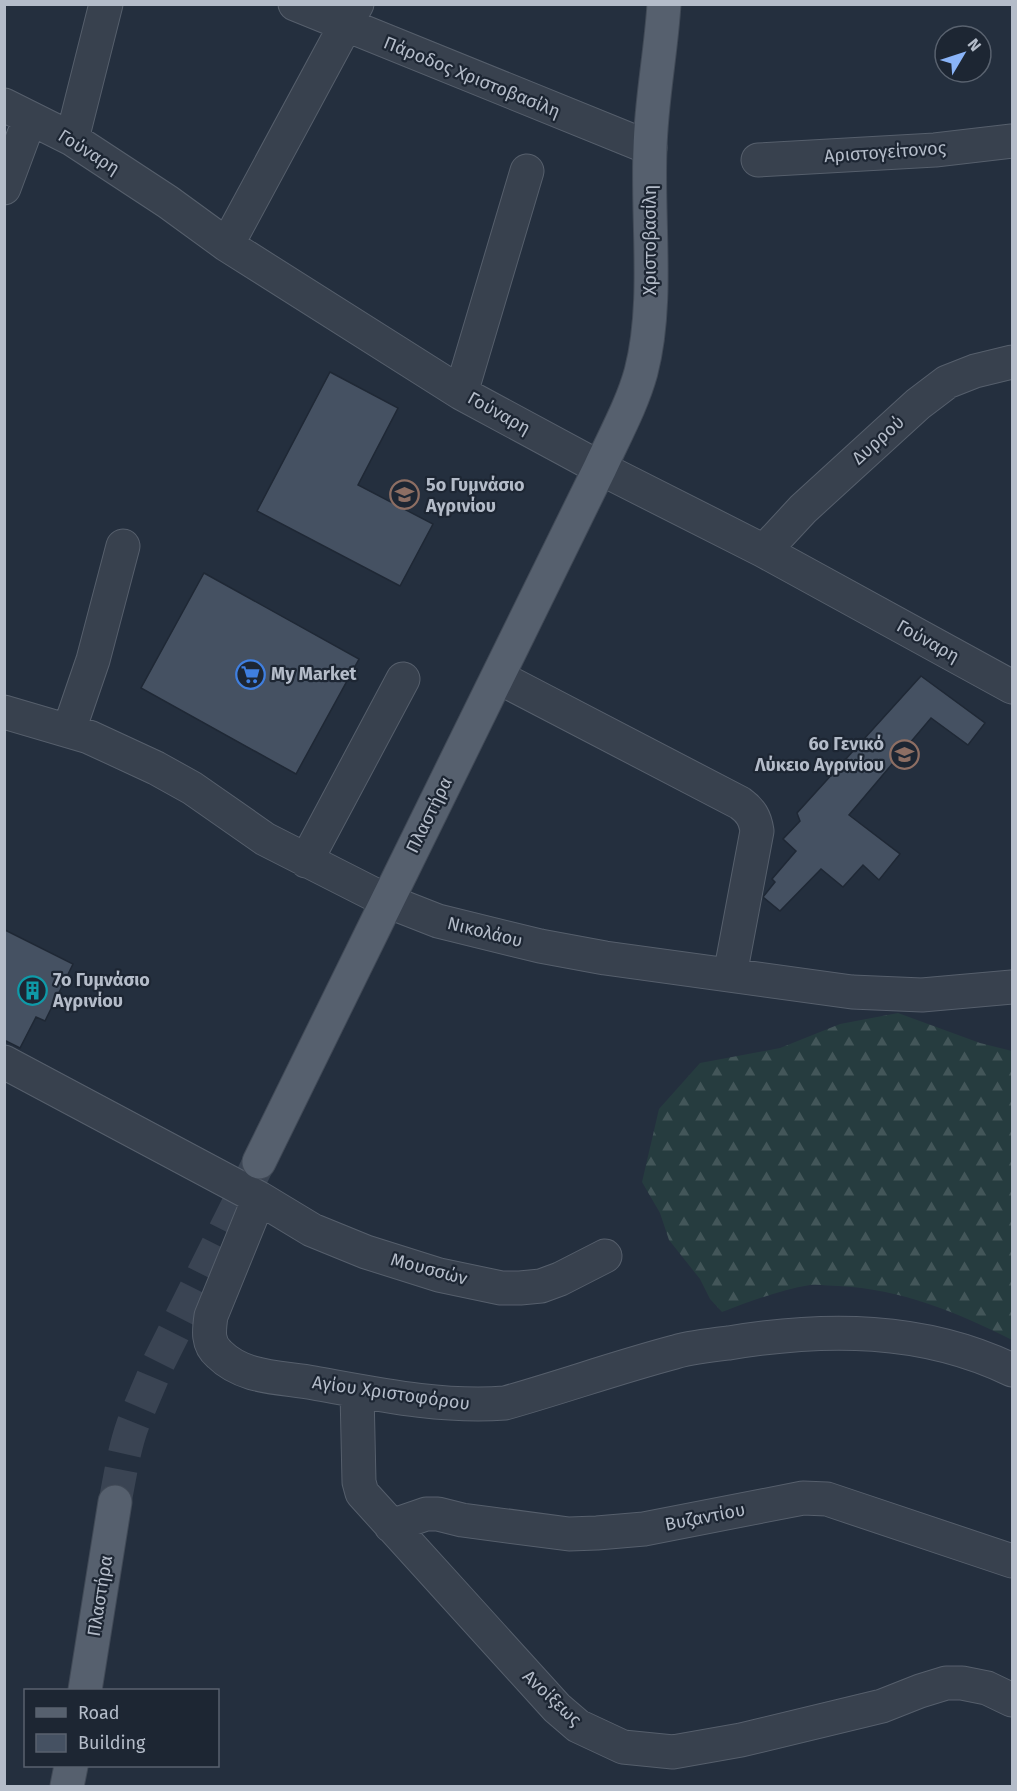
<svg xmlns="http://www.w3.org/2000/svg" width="1017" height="1791" viewBox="0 0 1017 1791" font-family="'Fira Sans',sans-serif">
	<defs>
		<pattern id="forest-firs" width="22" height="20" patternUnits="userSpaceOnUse" patternTransform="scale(1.5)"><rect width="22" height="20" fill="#263c3f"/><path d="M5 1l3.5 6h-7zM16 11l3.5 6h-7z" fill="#435659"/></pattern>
	</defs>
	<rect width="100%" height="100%" fill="#242f3e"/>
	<!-- forest -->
	<path fill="url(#forest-firs)" d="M 898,1013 L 980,1043 L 1012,1051 L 1012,1340 C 957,1312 901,1289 838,1286 C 829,1286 819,1284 810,1285 C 780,1290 751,1301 722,1312 L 710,1299 L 700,1279 L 669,1240 L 660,1213 L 642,1182 L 659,1109 L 700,1063 L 780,1048 L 840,1024 Z"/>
	<!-- building -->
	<path fill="#455162" stroke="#1f2835" stroke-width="1.5" d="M 330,372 L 398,408 L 358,485 L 433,524 L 400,586 L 257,511 Z
		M 204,573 L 359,659 L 296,774 L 141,688 Z
		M 921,676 L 985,723 L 968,745 L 931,718 L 849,815 L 900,854 L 879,880 L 863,865 L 843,887 L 821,869 L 780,911 L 763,897 L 775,882 L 772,879 L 796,851 L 783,839 L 800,821 L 797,813 Z
		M 5,930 L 73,964 L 45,1021 L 36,1017 L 20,1048 L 4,1040 Z"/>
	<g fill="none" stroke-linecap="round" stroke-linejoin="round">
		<!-- major-tunnel -->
		<path stroke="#3a4453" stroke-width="33" stroke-dasharray="33 16" stroke-linecap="butt" d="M 115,1502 C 120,1476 124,1449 133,1424 C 141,1404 150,1384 158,1364 L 257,1166"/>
		<defs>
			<path id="minor" d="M 295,4 L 650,148
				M 4,105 L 72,139 L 168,202 L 227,245 L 461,393 L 600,468 L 764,551 L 1012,687
				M 72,139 L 106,4
				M 758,160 L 935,150 L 1012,141
				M 4,188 L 30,118
				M 227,245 L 357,4
				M 461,393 L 527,171
				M 764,551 L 803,509 L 918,404 L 947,382 L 975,371 L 1012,362
				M 498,677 L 740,803 C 751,811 755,818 757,831 L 730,975
				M 4,712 L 89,737 L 156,768 L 192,788 L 265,839 L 387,901 L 438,921 L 540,946 L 605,958 L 852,992 L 922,995 L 1012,987
				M 69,730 L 93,660 L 123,546
				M 306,861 L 403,679
				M 4,1062 L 259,1198 L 312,1230 L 366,1252 L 439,1275 L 501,1288 L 520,1288 L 541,1286 L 560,1279 L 605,1256
				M 259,1198 L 211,1316 C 209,1330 207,1344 219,1354 C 244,1379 281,1377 314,1383 C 376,1394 442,1408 505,1403 C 562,1387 618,1367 675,1352 C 692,1347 711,1345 729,1343 C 825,1327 923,1327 1012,1370
				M 357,1392 L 359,1482 L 362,1493 L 557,1708 L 578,1726 L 623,1747 L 673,1752 L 741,1740 L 882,1706 L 920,1691 L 946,1683 L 962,1683 L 987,1688 L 1012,1700
				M 391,1526 L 426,1514 L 438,1514 L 462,1520 L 569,1534 L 597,1533 L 644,1529 L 803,1498 L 827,1499 L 1012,1561"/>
			<path id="major" d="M 259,1162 L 600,468 C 614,437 632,405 641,372 C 659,303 647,221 650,149 C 651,101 661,53 664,4
				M 85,1690 L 115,1502
				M 67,1786 L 71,1766"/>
		</defs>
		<!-- minor casing -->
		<use href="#minor" stroke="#565f6c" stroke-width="35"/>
		<!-- major casing -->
		<use href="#major" stroke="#414a57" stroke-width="35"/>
		<!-- minor -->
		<use href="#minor" stroke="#38414e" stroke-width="33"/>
		<!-- major -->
		<use href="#major" stroke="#56606e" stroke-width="33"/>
	</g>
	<!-- icons -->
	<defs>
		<symbol id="school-ring" viewBox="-11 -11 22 22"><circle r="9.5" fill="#1d2633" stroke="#8d6e63" stroke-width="1.5"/><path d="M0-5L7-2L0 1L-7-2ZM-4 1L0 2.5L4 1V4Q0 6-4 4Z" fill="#8d6e63"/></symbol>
		<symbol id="supermarket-ring" viewBox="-11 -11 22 22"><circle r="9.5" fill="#1d2633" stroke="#3f7fe0" stroke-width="1.5"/><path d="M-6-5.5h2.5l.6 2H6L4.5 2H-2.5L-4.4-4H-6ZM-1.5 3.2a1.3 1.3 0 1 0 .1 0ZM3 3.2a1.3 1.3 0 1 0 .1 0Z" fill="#3f7fe0"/></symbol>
		<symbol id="building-ring" viewBox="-11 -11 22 22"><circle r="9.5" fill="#1d2633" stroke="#0f9aa8" stroke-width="1.5"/><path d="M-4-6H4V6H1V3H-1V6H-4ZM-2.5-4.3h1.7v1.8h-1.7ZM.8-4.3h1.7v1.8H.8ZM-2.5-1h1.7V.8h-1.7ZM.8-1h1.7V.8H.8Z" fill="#0f9aa8"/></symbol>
	</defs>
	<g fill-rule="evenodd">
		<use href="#school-ring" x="388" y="478" width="33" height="33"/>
		<use href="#supermarket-ring" x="234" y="658" width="33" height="33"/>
		<use href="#school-ring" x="888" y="738" width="33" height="33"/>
		<use href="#building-ring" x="16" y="974" width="33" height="33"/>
	</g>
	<g text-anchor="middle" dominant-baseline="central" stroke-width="4.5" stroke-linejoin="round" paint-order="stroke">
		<!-- street labels -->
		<g font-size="18" fill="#b4bcc9" stroke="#1d2633">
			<text transform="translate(472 77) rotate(22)">Πάροδος Χριστοβασίλη</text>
			<text transform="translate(89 152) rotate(32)">Γούναρη</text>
			<text transform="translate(885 152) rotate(-4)">Αριστογείτονος</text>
			<text transform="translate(650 240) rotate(-90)">Χριστοβασίλη</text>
			<text transform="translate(499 413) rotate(29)">Γούναρη</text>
			<text transform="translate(878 440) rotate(-42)">Δυρρού</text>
			<text transform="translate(928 641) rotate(29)">Γούναρη</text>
			<text transform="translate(429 815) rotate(-64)">Πλαστήρα</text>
			<text transform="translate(485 932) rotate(14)">Νικολάου</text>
			<text transform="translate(429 1269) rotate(15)">Μουσσών</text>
			<text transform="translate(391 1393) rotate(8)">Αγίου Χριστοφόρου</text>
			<text transform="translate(705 1517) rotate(-11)">Βυζαντίου</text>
			<text transform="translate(100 1596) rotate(-81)">Πλαστήρα</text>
			<text transform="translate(552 1698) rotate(43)">Ανοίξεως</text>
		</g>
		<!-- poi labels -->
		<g font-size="18" font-weight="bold" fill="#b4bcc9" stroke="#1d2633" text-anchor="start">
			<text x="426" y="485">5ο Γυμνάσιο<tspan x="426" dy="21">Αγρινίου</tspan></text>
			<text x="271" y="674">My Market</text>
			<text x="884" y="744" text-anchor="end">6ο Γενικό<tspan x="884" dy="21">Λύκειο Αγρινίου</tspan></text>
			<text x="53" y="980">7ο Γυμνάσιο<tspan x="53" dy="21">Αγρινίου</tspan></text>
		</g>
	</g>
	<!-- border -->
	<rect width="1017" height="1791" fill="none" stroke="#b4bcc9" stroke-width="12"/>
	<!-- legend -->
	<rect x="24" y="1689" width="195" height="78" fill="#1d2633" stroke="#59626f" stroke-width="1.5"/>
	<rect x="36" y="1708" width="30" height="9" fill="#56606e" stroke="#59626f" stroke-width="1.5"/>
	<text x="78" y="1719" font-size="18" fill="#b4bcc9">Road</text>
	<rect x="36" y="1734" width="30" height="18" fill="#455162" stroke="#59626f" stroke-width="1.5"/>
	<text x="78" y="1749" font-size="18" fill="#b4bcc9">Building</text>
	<!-- north arrow -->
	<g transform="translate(963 54) rotate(51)"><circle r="28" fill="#1d2633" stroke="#59626f" stroke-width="1.5"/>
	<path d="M0-4.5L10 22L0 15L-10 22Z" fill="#8ab4f8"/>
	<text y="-9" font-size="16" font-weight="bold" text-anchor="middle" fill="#b4bcc9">N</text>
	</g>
</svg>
